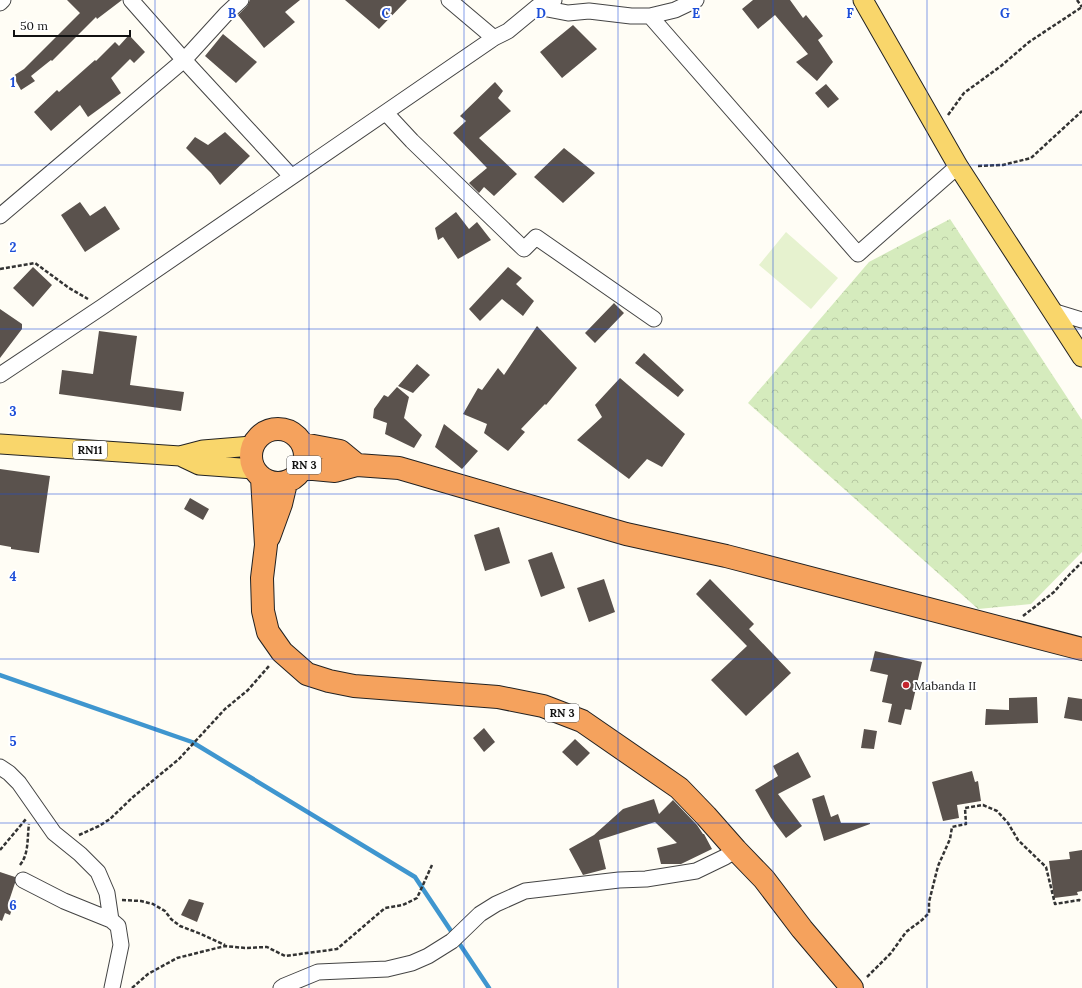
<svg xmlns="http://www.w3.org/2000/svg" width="1082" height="988" viewBox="0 0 1082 988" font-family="Lora,serif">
	<defs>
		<pattern id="park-crowns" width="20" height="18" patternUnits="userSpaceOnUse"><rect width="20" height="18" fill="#d5ebbd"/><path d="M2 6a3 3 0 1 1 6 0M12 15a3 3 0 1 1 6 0" fill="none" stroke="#b6c8a1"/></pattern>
	</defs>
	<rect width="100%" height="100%" fill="#fffdf5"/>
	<!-- park -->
	<path fill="url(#park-crowns)" d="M 950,219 L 1082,420 L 1082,552 L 1031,604 L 978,609 L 748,403 L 869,262 Z"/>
	<!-- pitch -->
	<path fill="#e6f2cf" d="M 786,232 L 838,278 L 811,309 L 759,265 Z"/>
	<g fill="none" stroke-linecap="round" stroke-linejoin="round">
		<!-- stream -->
		<path stroke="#3f96cf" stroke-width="4.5" d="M 0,675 L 192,742 L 415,877 L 489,988"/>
	</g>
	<!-- building -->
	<path fill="#5a524d" d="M 67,0 L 122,0 L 97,19 L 96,17 L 52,61 L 51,60 L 31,76 L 35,81 L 21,90 L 13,76 L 24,69 L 80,13 Z
		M 250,0 L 300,0 L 285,12 L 295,22 L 264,48 L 238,15 L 247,6 Z
		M 345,0 L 407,0 L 379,29 Z
		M 753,0 L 790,0 L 803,18 L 806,15 L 823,36 L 818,40 L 833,62 L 817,81 L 796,62 L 808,54 L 775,15 L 758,29 L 742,9 Z
		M 573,25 L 597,49 L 562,78 L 540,52 Z
		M 223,34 L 257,62 L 236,83 L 205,56 Z
		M 129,35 L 145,52 L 134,63 L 130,59 L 111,78 L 121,93 L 88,117 L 80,105 L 51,131 L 34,112 L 57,90 L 59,92 L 95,60 L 96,61 L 115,42 L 119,46 Z
		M 495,82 L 503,91 L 498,98 L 511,111 L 479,138 L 517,174 L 494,196 L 484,187 L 479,193 L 469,183 L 487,168 L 453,133 L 466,121 L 460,116 Z
		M 826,84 L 839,99 L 828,108 L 815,93 Z
		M 225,132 L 250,156 L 220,185 L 211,173 L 186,148 L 195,137 L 208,145 Z
		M 564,148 L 595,173 L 563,203 L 534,177 Z
		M 80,202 L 90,216 L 105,206 L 120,229 L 85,252 L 61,215 Z
		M 456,212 L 469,229 L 477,222 L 491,240 L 458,259 L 443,237 L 438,240 L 435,228 Z
		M 33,267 L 52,285 L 33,307 L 13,288 Z
		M 508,267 L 522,278 L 516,284 L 534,301 L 523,316 L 502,299 L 480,321 L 469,309 Z
		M 614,303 L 624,313 L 595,343 L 585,333 Z
		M 0,309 L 22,324 L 22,329 L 0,358 Z
		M 537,326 L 577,368 L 546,405 L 545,404 L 521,429 L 525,432 L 508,451 L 484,433 L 487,424 L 463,414 L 478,388 L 482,390 L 498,368 L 504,375 Z
		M 99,331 L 137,336 L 130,385 L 184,392 L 181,411 L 59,394 L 62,370 L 93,374 Z
		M 644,353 L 684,390 L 678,397 L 635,363 Z
		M 417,364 L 430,375 L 413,393 L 398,386 Z
		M 620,378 L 685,434 L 662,467 L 647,459 L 629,479 L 577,440 L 602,417 L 595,405 Z
		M 397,387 L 409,397 L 404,418 L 422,435 L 414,448 L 385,434 L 387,423 L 373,418 L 374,409 L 384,395 L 388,397 Z
		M 444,424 L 478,451 L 462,469 L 435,447 Z
		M 0,469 L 50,476 L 39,553 L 11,549 L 11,547 L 0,545 Z
		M 190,498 L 209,509 L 203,520 L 184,509 Z
		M 499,527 L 510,563 L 485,571 L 474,535 Z
		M 552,552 L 565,588 L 541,597 L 528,560 Z
		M 604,579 L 615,612 L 589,622 L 577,588 Z
		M 710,579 L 754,624 L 749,629 L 791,673 L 746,716 L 711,680 L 747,646 L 696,594 Z
		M 875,651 L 922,662 L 911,710 L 905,709 L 901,725 L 888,722 L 892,704 L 882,702 L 888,675 L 870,671 Z
		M 1037,697 L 1038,723 L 985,725 L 986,709 L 1009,710 L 1009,698 Z
		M 1068,697 L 1082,699 L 1082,721 L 1064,718 Z
		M 484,728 L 495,742 L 484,752 L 473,738 Z
		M 864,729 L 877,731 L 874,749 L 861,748 Z
		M 575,739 L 590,753 L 577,766 L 562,752 Z
		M 798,752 L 811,777 L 778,794 L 802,826 L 786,838 L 771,818 L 755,790 L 778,776 L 773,766 Z
		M 972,771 L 975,782 L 978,781 L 981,801 L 957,805 L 959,818 L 943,821 L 932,782 Z
		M 824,795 L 831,817 L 838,814 L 841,823 L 870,823 L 870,824 L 824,841 L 812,799 Z
		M 654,799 L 659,814 L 673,800 L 697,825 L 703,834 L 704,834 L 712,849 L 681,864 L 661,864 L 657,848 L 677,843 L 655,822 L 599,840 L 606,869 L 583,875 L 569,849 L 594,835 L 623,809 Z
		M 1082,850 L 1082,891 L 1077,892 L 1078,895 L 1054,898 L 1049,861 L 1070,859 L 1069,852 Z
		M 0,872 L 15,877 L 15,883 L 9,901 L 14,903 L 10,915 L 5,913 L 2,921 L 0,920 Z
		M 189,899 L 204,903 L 197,922 L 181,915 Z"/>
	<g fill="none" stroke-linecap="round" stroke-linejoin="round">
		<defs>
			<path id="minor" d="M 131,0 L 184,60 L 291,176
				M 449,0 L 494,38
				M 0,3 L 3,0
				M 537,7 L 568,13 L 589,11 L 631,16 L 650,16 L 675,10 L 696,0
				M 650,16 L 858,254 L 958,166
				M 386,113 L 412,141 L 524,249 L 536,237 L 654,319
				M 0,216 L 184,60 L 226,14 L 241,0
				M 1052,311 L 1082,320
				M 0,375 L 102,307 L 494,38 L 508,31 L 537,7 L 554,0
				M 0,767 L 9,773 L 19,783 L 54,833 L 80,854 L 98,872 L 107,893 L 111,920 L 118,926 L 121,945 L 112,988
				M 23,880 L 64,901 L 111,920
				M 281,988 L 284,986 L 318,972 L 387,969 L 412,963 L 428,956 L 452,941 L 480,914 L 496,904 L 525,891 L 619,880 L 646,879 L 696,871 L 725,857 L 736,850"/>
			<path id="major" d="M 863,0 L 958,166 L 1082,357
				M 0,444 L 180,456 L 203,450 L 252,446
				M 180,456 L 199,465 L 254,469"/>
			<path id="highway" d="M251 456a27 27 0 1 1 54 0a27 27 0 1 1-54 0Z
				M 303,444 L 340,451 L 357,465
				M 303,468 L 335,471 L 357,465 L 399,468 L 626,534 L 726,556 L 1082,649
				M 262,478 L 266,545 L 262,578 L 263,611 L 268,632 L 282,652 L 307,674 L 329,681 L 354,686 L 498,697 L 543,706 L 582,721 L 679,788 L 706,816 L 736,850 L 764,879 L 802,929 L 852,988
				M 269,537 L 281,504 L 286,483"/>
		</defs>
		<!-- minor casing -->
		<use href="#minor" stroke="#444" stroke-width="17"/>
		<!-- major casing -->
		<use href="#major" stroke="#222" stroke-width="21"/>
		<!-- highway casing -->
		<use href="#highway" stroke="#222" stroke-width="24"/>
		<!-- path -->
		<path stroke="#333" stroke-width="2.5" stroke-dasharray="4 2" stroke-linecap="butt" d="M 1077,0 L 1082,7
			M 948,115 L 964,93 L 1001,66 L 1029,42 L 1082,7
			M 978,166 L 1003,165 L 1031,158 L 1082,111
			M 0,269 L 35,263 L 69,288 L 88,299
			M 1023,616 L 1054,592 L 1070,574 L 1082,562
			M 79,835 L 99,826 L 110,819 L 133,797 L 179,759 L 225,709 L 248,690 L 269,666
			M 0,850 L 26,819
			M 20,865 C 29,854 27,839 29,824
			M 122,900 L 141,901 L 153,904 L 165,911 L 171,919 L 180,926 L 201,934 L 225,945
			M 867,977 L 891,953 L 906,932 L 922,920 L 929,913 L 929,902 L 938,866 L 950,839 L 952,827 L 966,824 L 965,808 L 983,805 L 997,811 L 1008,823 L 1018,840 L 1046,867 L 1055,904 L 1079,900 L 1082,901
			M 132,988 L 148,974 L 177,958 L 225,946 L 245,948 L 267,947 L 285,956 L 337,949 L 385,908 L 403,905 L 417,898 L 432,865"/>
		<!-- minor -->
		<use href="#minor" stroke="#fff" stroke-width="15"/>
		<!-- major -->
		<use href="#major" stroke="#f9d66b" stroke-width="19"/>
		<!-- highway -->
		<use href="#highway" stroke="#f5a25d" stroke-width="22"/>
	</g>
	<!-- grid -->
	<path fill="none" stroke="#1d4ed8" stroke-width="1" stroke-opacity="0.55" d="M 155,0 L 155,988M 309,0 L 309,988M 464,0 L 464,988M 618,0 L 618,988M 773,0 L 773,988M 927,0 L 927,988M 0,165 L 1082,165M 0,329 L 1082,329M 0,494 L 1082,494M 0,659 L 1082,659M 0,823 L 1082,823"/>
	<!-- markers -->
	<circle fill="#c4262e" stroke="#fff" stroke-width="1.5" cx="906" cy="685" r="4"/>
	<g text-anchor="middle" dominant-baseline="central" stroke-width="4" stroke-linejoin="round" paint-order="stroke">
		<!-- shield labels -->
		<g fill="#fff" stroke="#585858" stroke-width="1">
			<rect x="73" y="441" width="34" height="18" rx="3"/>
			<rect x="287" y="456" width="34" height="18" rx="3"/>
			<rect x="545" y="704" width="34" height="18" rx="3"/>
		</g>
		<g font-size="11" font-weight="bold" fill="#111">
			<text x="90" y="450">RN11</text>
			<text x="304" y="465">RN 3</text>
			<text x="562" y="713">RN 3</text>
		</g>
		<!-- poi labels -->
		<g font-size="12" fill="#111" stroke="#fff" text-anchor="start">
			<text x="914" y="685">Mabanda II</text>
		</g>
	</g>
	<g font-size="13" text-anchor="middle" font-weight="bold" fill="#1d4ed8" stroke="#fff" stroke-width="4" stroke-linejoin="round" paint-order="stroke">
		<text x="232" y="18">B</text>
		<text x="386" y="18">C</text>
		<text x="541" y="18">D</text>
		<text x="696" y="18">E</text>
		<text x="850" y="18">F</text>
		<text x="1005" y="18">G</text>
		<text x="13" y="87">1</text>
		<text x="13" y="252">2</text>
		<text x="13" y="416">3</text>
		<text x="13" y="581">4</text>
		<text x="13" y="746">5</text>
		<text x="13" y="910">6</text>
	</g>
	<!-- scale -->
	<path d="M14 30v6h116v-6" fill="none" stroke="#111111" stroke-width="2"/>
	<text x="20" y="30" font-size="12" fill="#111111" stroke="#ffffff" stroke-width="3" paint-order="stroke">50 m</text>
</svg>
